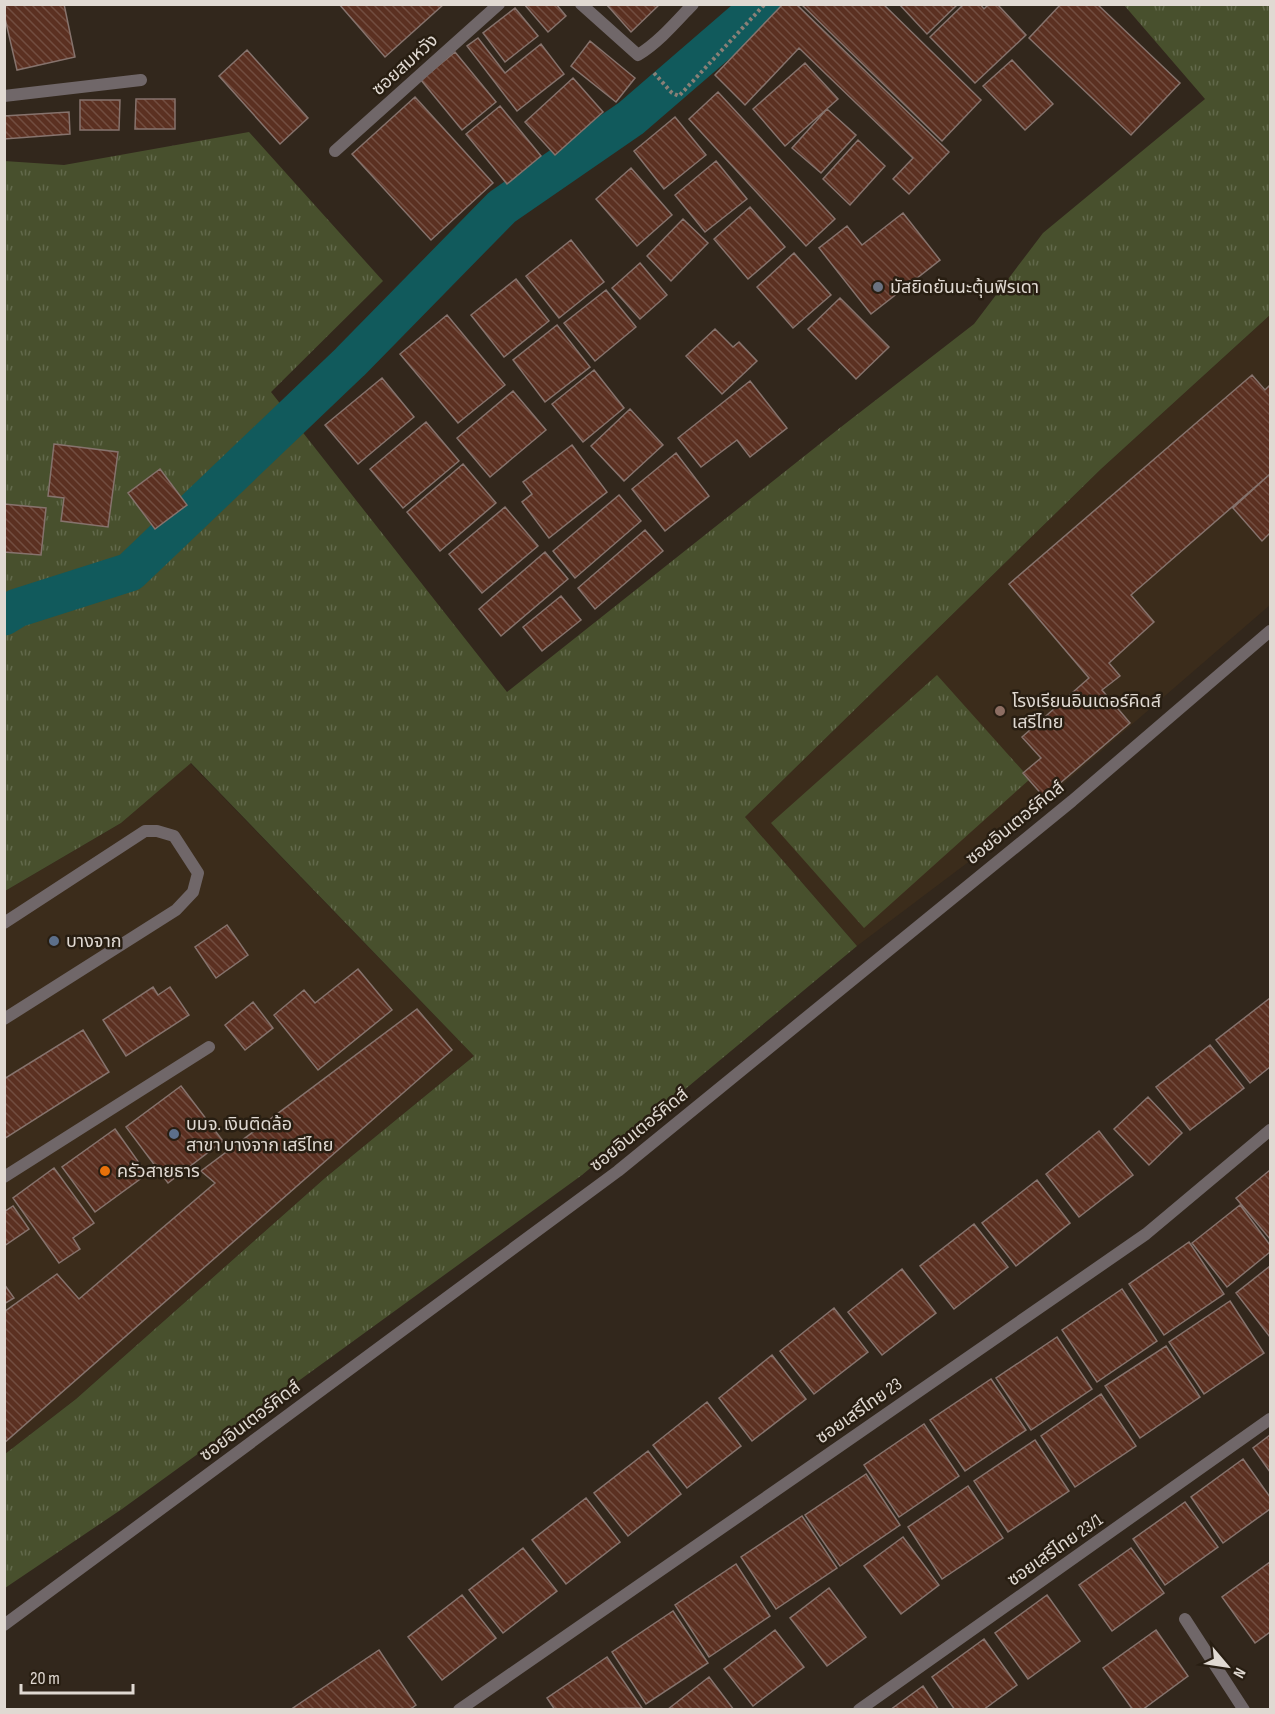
<svg xmlns="http://www.w3.org/2000/svg" width="1275" height="1714" viewBox="0 0 1275 1714" font-family="'Sofia Sans Condensed','Noto Sans Thai',sans-serif">
	<defs>
		<pattern id="grass-tufts" width="24" height="20" patternUnits="userSpaceOnUse" patternTransform="scale(1.5)"><rect width="24" height="20" fill="#48502d"/><path d="M3 7l-1-3M5 7V3M7 7l1-3M15 17l-1-3M17 17v-4M19 17l1-3" fill="none" stroke="#62694b"/></pattern>
		<pattern id="building-back-hatch" width="6" height="6" patternUnits="userSpaceOnUse" patternTransform="scale(1.5)"><rect width="6" height="6" fill="#5b3021"/><path d="M-1 5l2 2M0 0l6 6M5-1l2 2" fill="none" stroke="#724d40"/></pattern>
	</defs>
	<rect width="100%" height="100%" fill="#32271c"/>
	<!-- built -->
	<path fill="#3b2c1b" d="M 1270,315 L 1270,605 L 1003,836 L 857,946 L 745,817 L 1101,469 Z
		M 190,763 L 474,1056 L 325,1178 L 76,1399 L 5,1454 L 5,891 L 121,823 Z"/>
	<!-- grass -->
	<path fill="url(#grass-tufts)" d="M 1124,5 L 1270,5 L 1270,315 L 1101,469 L 745,817 L 857,946 L 582,1175 L 122,1509 L 5,1588 L 5,1454 L 76,1399 L 325,1178 L 474,1056 L 191,763 L 121,823 L 5,891 L 4,161 L 64,165 L 249,132 L 383,281 L 271,392 L 507,692 L 841,427 L 974,324 L 1043,233 L 1205,99 Z
		M 937,675 L 1030,779 L 864,928 L 771,823 Z"/>
	<g fill="none" stroke-linecap="round" stroke-linejoin="round">
		<!-- canal -->
		<path stroke="#115a5c" stroke-width="39" d="M 4,616 L 17,608 L 130,572 L 350,362 L 502,207 L 631,118 L 763,4"/>
	</g>
	<!-- building -->
	<path fill="url(#building-back-hatch)" stroke="#86736d" stroke-width="1.5" d="M 4,4 L 64,4 L 75,57 L 17,70 L 4,14 Z
		M 339,4 L 444,4 L 385,57 Z
		M 524,4 L 556,4 L 566,16 L 548,32 Z
		M 606,4 L 660,4 L 631,32 Z
		M 783,4 L 796,4 L 949,152 L 909,194 L 893,179 L 913,158 L 799,48 L 745,105 L 715,75 Z
		M 801,4 L 883,4 L 981,100 L 942,141 Z
		M 899,4 L 958,4 L 927,34 Z
		M 964,4 L 980,4 L 984,9 L 989,4 L 997,4 L 1026,35 L 975,83 L 930,37 Z
		M 1061,4 L 1097,4 L 1180,83 L 1131,135 L 1029,38 Z
		M 515,8 L 538,36 L 505,62 L 483,33 Z
		M 478,38 L 505,73 L 541,44 L 564,74 L 517,111 L 467,46 Z
		M 590,41 L 635,78 L 616,102 L 571,66 Z
		M 247,50 L 308,118 L 280,144 L 219,76 Z
		M 455,52 L 496,102 L 462,130 L 421,80 Z
		M 1012,60 L 1053,104 L 1025,130 L 983,86 Z
		M 805,63 L 838,99 L 785,146 L 753,109 Z
		M 573,78 L 603,112 L 555,155 L 525,122 Z
		M 718,92 L 835,219 L 806,246 L 689,119 Z
		M 415,97 L 493,183 L 431,240 L 352,154 Z
		M 136,99 L 175,99 L 175,129 L 135,129 Z
		M 80,100 L 120,100 L 119,130 L 80,130 Z
		M 500,106 L 541,156 L 507,184 L 466,134 Z
		M 827,109 L 856,135 L 821,173 L 792,148 Z
		M 69,112 L 70,134 L 4,139 L 4,116 Z
		M 675,117 L 706,155 L 664,189 L 634,151 Z
		M 858,140 L 885,166 L 850,205 L 823,179 Z
		M 716,161 L 747,199 L 705,232 L 675,195 Z
		M 631,168 L 672,215 L 637,246 L 596,199 Z
		M 750,207 L 785,247 L 748,279 L 714,239 Z
		M 903,213 L 940,260 L 871,314 L 819,248 L 847,226 L 862,245 Z
		M 683,219 L 708,243 L 671,281 L 647,256 Z
		M 571,240 L 604,282 L 559,318 L 526,276 Z
		M 794,253 L 831,295 L 793,328 L 757,287 Z
		M 640,263 L 667,295 L 640,319 L 612,288 Z
		M 516,279 L 549,321 L 504,357 L 471,315 Z
		M 606,290 L 636,327 L 595,361 L 564,323 Z
		M 840,298 L 889,347 L 856,379 L 808,329 Z
		M 447,315 L 505,385 L 458,423 L 400,354 Z
		M 557,325 L 590,367 L 545,402 L 513,360 Z
		M 715,329 L 733,347 L 739,342 L 757,361 L 722,394 L 686,356 Z
		M 594,370 L 624,408 L 583,442 L 552,404 Z
		M 1252,375 L 1265,390 L 1270,385 L 1270,474 L 1131,595 L 1154,622 L 1109,663 L 1120,676 L 1102,690 L 1130,723 L 1044,797 L 1023,773 L 1041,758 L 1022,737 L 1089,678 L 1009,584 Z
		M 382,378 L 414,417 L 358,464 L 325,425 Z
		M 750,381 L 787,428 L 750,457 L 737,440 L 701,467 L 678,438 Z
		M 513,391 L 546,430 L 490,477 L 457,438 Z
		M 630,409 L 663,445 L 624,481 L 591,446 Z
		M 426,422 L 459,461 L 403,508 L 370,469 Z
		M 54,444 L 118,452 L 108,527 L 61,521 L 64,498 L 48,496 Z
		M 572,445 L 607,492 L 549,538 L 522,502 L 532,494 L 523,482 Z
		M 676,453 L 709,496 L 665,531 L 632,489 Z
		M 463,464 L 496,503 L 440,551 L 407,512 Z
		M 160,469 L 187,505 L 155,529 L 128,493 Z
		M 1270,474 L 1270,533 L 1262,541 L 1233,508 Z
		M 619,495 L 641,521 L 575,578 L 553,551 Z
		M 4,504 L 46,508 L 41,555 L 4,552 Z
		M 505,507 L 538,546 L 482,593 L 449,554 Z
		M 645,530 L 663,551 L 595,609 L 578,588 Z
		M 545,552 L 568,579 L 501,636 L 479,609 Z
		M 561,596 L 581,620 L 542,651 L 523,627 Z
		M 227,925 L 248,955 L 216,978 L 195,947 Z
		M 358,969 L 392,1010 L 318,1070 L 274,1015 L 304,990 L 315,1003 Z
		M 153,987 L 158,995 L 170,987 L 189,1015 L 126,1056 L 103,1020 Z
		M 1270,998 L 1270,1067 L 1250,1083 L 1216,1040 Z
		M 253,1002 L 273,1028 L 245,1050 L 225,1025 Z
		M 417,1009 L 452,1050 L 4,1443 L 4,1312 L 57,1274 L 79,1299 L 215,1183 L 201,1171 Z
		M 83,1030 L 109,1072 L 4,1139 L 4,1079 Z
		M 1210,1045 L 1244,1088 L 1190,1130 L 1156,1087 Z
		M 181,1086 L 223,1141 L 168,1183 L 126,1127 Z
		M 1148,1097 L 1182,1133 L 1149,1165 L 1114,1129 Z
		M 115,1129 L 147,1174 L 95,1212 L 62,1167 Z
		M 1099,1131 L 1133,1175 L 1079,1217 L 1046,1174 Z
		M 54,1168 L 94,1223 L 73,1238 L 80,1249 L 59,1263 L 13,1198 Z
		M 1270,1170 L 1270,1239 L 1236,1198 Z
		M 1037,1180 L 1070,1223 L 1016,1266 L 982,1223 Z
		M 1240,1205 L 1270,1245 L 1270,1252 L 1227,1287 L 1192,1243 Z
		M 13,1206 L 29,1229 L 4,1246 L 4,1212 Z
		M 974,1224 L 1008,1267 L 954,1309 L 920,1266 Z
		M 1189,1242 L 1224,1294 L 1164,1335 L 1129,1284 Z
		M 1270,1266 L 1270,1337 L 1236,1293 Z
		M 902,1269 L 936,1313 L 882,1355 L 848,1312 Z
		M 4,1284 L 14,1298 L 4,1304 Z
		M 1122,1289 L 1157,1341 L 1097,1382 L 1062,1330 Z
		M 1230,1301 L 1264,1353 L 1204,1394 L 1169,1342 Z
		M 834,1308 L 868,1352 L 814,1394 L 780,1351 Z
		M 1057,1337 L 1092,1389 L 1031,1430 L 996,1378 Z
		M 1166,1346 L 1200,1397 L 1140,1438 L 1105,1386 Z
		M 772,1355 L 806,1399 L 752,1441 L 719,1398 Z
		M 991,1379 L 1026,1430 L 965,1471 L 930,1420 Z
		M 1101,1394 L 1136,1446 L 1075,1487 L 1041,1436 Z
		M 707,1402 L 741,1446 L 687,1488 L 653,1445 Z
		M 924,1424 L 959,1476 L 899,1517 L 864,1465 Z
		M 1270,1435 L 1270,1472 L 1253,1448 Z
		M 1035,1440 L 1069,1491 L 1008,1532 L 974,1481 Z
		M 648,1451 L 681,1494 L 628,1536 L 594,1493 Z
		M 1243,1459 L 1270,1497 L 1270,1509 L 1223,1543 L 1191,1497 Z
		M 866,1474 L 900,1525 L 840,1566 L 805,1515 Z
		M 968,1486 L 1003,1538 L 942,1579 L 908,1527 Z
		M 586,1498 L 620,1542 L 566,1584 L 532,1540 Z
		M 1185,1502 L 1218,1547 L 1165,1585 L 1133,1539 Z
		M 802,1516 L 837,1568 L 776,1609 L 741,1557 Z
		M 903,1537 L 939,1585 L 901,1614 L 864,1566 Z
		M 523,1548 L 557,1591 L 503,1633 L 469,1590 Z
		M 1131,1548 L 1164,1593 L 1112,1631 L 1079,1585 Z
		M 1270,1562 L 1270,1632 L 1255,1643 L 1222,1597 Z
		M 736,1564 L 770,1616 L 709,1657 L 675,1605 Z
		M 829,1588 L 866,1637 L 827,1666 L 790,1618 Z
		M 462,1595 L 496,1638 L 442,1680 L 408,1637 Z
		M 1047,1595 L 1080,1641 L 1028,1679 L 995,1633 Z
		M 673,1611 L 708,1663 L 646,1704 L 612,1652 Z
		M 775,1630 L 804,1667 L 753,1706 L 724,1669 Z
		M 1156,1630 L 1188,1676 L 1142,1710 L 1133,1710 L 1103,1668 Z
		M 984,1639 L 1017,1685 L 983,1710 L 955,1710 L 932,1677 Z
		M 379,1650 L 416,1705 L 409,1710 L 290,1710 Z
		M 607,1657 L 642,1708 L 555,1710 L 547,1698 Z
		M 709,1677 L 734,1710 L 667,1710 Z
		M 923,1686 L 939,1710 L 890,1710 Z"/>
	<g fill="none" stroke-linecap="round" stroke-linejoin="round">
		<!-- path -->
		<path stroke="#898077" stroke-width="4" stroke-dasharray="3 3" stroke-linecap="butt" d="M 654,73 L 672,93 L 679,96 L 765,4"/>
		<!-- service -->
		<path stroke="#706769" stroke-width="12" d="M 4,923 L 145,831 L 157,831 L 174,836 L 198,873 L 193,892 L 176,910 L 4,1019
			M 4,1177 L 209,1047"/>
		<!-- minor -->
		<path stroke="#706769" stroke-width="12" d="M 581,4 L 638,55 C 659,42 675,23 693,4
			M 4,96 L 141,80
			M 335,151 L 499,4
			M 1185,1619 L 1244,1710
			M 4,1625 L 618,1171 L 1072,801 L 1270,631
			M 459,1710 L 1146,1234 L 1270,1130
			M 859,1710 L 1270,1419"/>
	</g>
	<!-- markers -->
	<circle fill="#6b7280" stroke="#281e12" stroke-width="2" cx="878" cy="287" r="6"/>
	<circle fill="#8d6e63" stroke="#281e12" stroke-width="2" cx="1000" cy="711" r="6"/>
	<g fill="#5c6f8a" stroke="#281e12" stroke-width="2">
		<circle cx="54" cy="941" r="6"/>
		<circle cx="174" cy="1134" r="6"/>
	</g>
	<circle fill="#e8710a" stroke="#281e12" stroke-width="2" cx="105" cy="1171" r="6"/>
	<g text-anchor="middle" dominant-baseline="central" stroke-width="5" stroke-linejoin="round" paint-order="stroke">
		<!-- street labels -->
		<g font-size="18" fill="#e0d9d2" stroke="#281e12">
			<text transform="translate(405 65) rotate(-42)">ซอยสมหวัง</text>
			<text transform="translate(1015 823) rotate(-39)">ซอยอินเตอร์คิดส์</text>
			<text transform="translate(639 1130) rotate(-39)">ซอยอินเตอร์คิดส์</text>
			<text transform="translate(859 1411) rotate(-35)">ซอยเสรีไทย 23</text>
			<text transform="translate(250 1421) rotate(-37)">ซอยอินเตอร์คิดส์</text>
			<text transform="translate(1055 1550) rotate(-35)">ซอยเสรีไทย 23/1</text>
		</g>
		<!-- poi labels -->
		<g font-size="18" fill="#e0d9d2" stroke="#281e12" text-anchor="start">
			<text x="890" y="287">มัสยิดยันนะตุ้นฟิรเดา</text>
			<text x="1012" y="701">โรงเรียนอินเตอร์คิดส์<tspan x="1012" dy="21">เสรีไทย</tspan></text>
			<text x="66" y="941">บางจาก</text>
			<text x="186" y="1124">บมจ. เงินติดล้อ<tspan x="186" dy="21">สาขา บางจาก เสรีไทย</tspan></text>
			<text x="117" y="1171">ครัวสายธาร</text>
		</g>
	</g>
	<!-- border -->
	<rect width="1275" height="1714" fill="none" stroke="#e0d9d2" stroke-width="12"/>
	<!-- north arrow -->
	<g transform="translate(1227 1666) rotate(119)" stroke="#281e12" stroke-width="4.5" paint-order="stroke">
	<path d="M0-4.5L10 22L0 15L-10 22Z" fill="#e0d9d2"/>
	<text y="-9" font-size="16" font-weight="bold" text-anchor="middle" fill="#e0d9d2">N</text>
	</g>
	<!-- scale -->
	<path d="M21 1684v9h112v-9" fill="none" stroke="#e0d9d2" stroke-width="3"/>
	<text x="30" y="1684" font-size="18" fill="#e0d9d2" stroke="#281e12" stroke-width="4.5" paint-order="stroke">20 m</text>
</svg>
